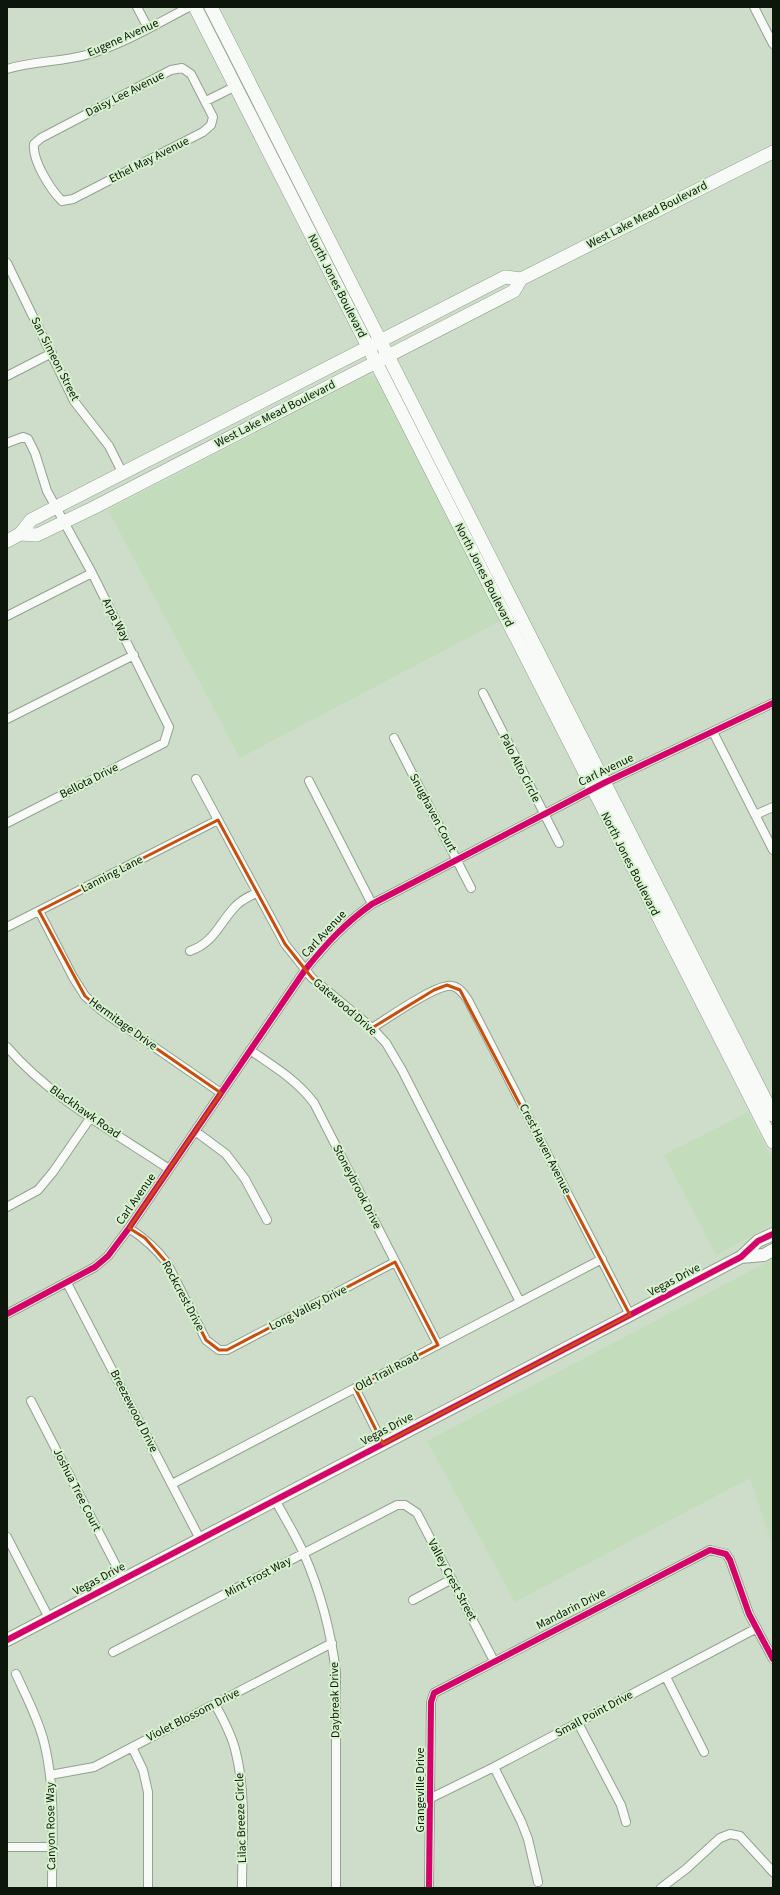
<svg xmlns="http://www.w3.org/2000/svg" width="780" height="1895" viewBox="0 0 780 1895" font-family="'Source Sans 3',sans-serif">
	<rect width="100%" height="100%" fill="#ceddc9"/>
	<!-- built -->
	<path fill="#c3dcbc" d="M 374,376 L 377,377 L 500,621 L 240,758 L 108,510 L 364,377 Z
		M 748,1112 L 773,1161 L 773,1225 L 716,1255 L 664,1155 Z
		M 773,1259 L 773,1547 L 750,1478 L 515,1602 L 427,1441 Z"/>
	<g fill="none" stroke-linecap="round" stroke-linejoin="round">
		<defs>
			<path id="minor" d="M 137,7 L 148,28
				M 754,7 L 773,44
				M 182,68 L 191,74 L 213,117 L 211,125 L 203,132 L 73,199 L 62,201 C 50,189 32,160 34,144 L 41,138 L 171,70 Z
				M 7,69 C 33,61 60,62 86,55 C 122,45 156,24 189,7
				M 206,101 L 236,86
				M 7,263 L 74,401 L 109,446 L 122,472
				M 7,376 L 52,353
				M 7,443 L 23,437 L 28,439 L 35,453 L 47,491 L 92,573 L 169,727 L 164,743 L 7,823
				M 7,616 L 92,573
				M 483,693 L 559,843
				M 7,719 L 134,655
				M 713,732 L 773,850
				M 394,738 L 471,888
				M 196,779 L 285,944 L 312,978 L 372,1028 L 386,1043 L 402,1070 L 520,1302
				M 309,781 L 372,904
				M 755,815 L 773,807
				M 39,911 L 73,977 L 85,996 L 102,1011 L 221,1093
				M 7,927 L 218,820
				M 190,951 C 213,943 218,926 233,909 C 239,901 248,897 256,893
				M 372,1028 C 387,1019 437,983 452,986 C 459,987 464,994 468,1000 L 630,1315
				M 7,1047 C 51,1098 114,1132 169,1169
				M 250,1050 C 273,1066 297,1080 314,1103 L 438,1345
				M 195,1131 L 226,1154 L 245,1179 L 267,1220
				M 7,1207 L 38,1190 L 53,1172 L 91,1117
				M 129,1228 C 144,1238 156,1248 167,1263 L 206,1340 L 219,1350 L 227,1350 L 395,1262
				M 67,1283 L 200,1539
				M 7,1314 L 95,1267 L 108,1256 L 129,1228 L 305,970 C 326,944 344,924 372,904 L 604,783 L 773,703
				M 355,1388 L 383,1444
				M 31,1401 L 123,1579
				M 172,1484 L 602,1259
				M 275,1500 C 285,1518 296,1536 304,1554 C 321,1593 331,1632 336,1673 L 336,1888
				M 7,1537 L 49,1618
				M 413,1600 L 452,1579
				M 113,1652 L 397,1505 L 405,1505 L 417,1513 L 494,1661
				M 16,1674 C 26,1696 38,1718 44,1742 C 56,1790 52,1839 52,1888
				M 666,1677 L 704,1752
				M 215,1704 C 223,1719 231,1733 235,1749 C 247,1793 242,1843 242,1888
				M 578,1723 L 621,1805 L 626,1822
				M 132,1747 L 143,1770 L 148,1792 L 148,1888
				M 494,1767 L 521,1821 L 528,1839 L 538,1882
				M 50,1775 L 94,1767 L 332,1643
				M 431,1798 L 494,1767 L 757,1628
				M 7,1847 L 52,1847
				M 429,1888 L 431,1702 L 434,1693 L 710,1550 L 726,1554 L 730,1560 L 749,1614 L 773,1659
				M 661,1888 L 686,1869 L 720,1838 L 730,1834 L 740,1836 L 773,1872"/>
			<path id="secondary" d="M 741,1257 L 764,1255 L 773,1250
				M 7,1640 L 741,1257 L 758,1241 L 773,1234"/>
			<path id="primary" d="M 195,7 L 773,1142
				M 211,7 L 773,1115
				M 20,534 L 37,535 L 93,508 L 514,291 L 521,279 L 773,152
				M 7,541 L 20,534 L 31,520 L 505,277 L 521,279"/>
		</defs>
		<!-- minor casing -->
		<use href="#minor" stroke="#94a091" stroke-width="10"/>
		<!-- secondary casing -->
		<use href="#secondary" stroke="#94a091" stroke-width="14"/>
		<!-- primary casing -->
		<use href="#primary" stroke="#94a091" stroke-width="14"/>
		<!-- minor -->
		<use href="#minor" stroke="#f8faf7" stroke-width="8"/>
		<!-- secondary -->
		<use href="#secondary" stroke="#f8faf7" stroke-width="12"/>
		<!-- primary -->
		<use href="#primary" stroke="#f8faf7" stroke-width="13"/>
		<defs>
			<path id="cycleway" d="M 7,1314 L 95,1267 L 108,1256 L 129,1228 L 305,970 C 326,944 344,924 372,904 L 604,783 L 773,703
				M 7,1640 L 741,1257 L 758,1241 L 773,1234
				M 429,1888 L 431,1702 L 434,1693 L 710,1550 L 726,1554 L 730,1560 L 749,1614 L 773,1659"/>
		</defs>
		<!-- cycleway casing -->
		<use href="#cycleway" stroke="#d6f2ce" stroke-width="8"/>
		<!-- cycleway -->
		<use href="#cycleway" stroke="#d6006c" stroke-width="6"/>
	</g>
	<!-- marked area -->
	<path fill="none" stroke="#c74f0c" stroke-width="3" stroke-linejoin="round" d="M 218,820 L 285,944 L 312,978 L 372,1028 L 434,990 L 447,985 L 460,990 L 630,1315 L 383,1444 L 355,1388 L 438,1345 L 395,1262 L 227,1350 L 219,1350 L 206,1340 L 167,1263 L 145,1238 L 129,1228 L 221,1093 L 102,1011 L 85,996 L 39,911 Z"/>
	<g text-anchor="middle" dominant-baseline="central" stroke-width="4" stroke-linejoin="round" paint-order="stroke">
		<!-- street labels -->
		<g font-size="12" fill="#0d160a" stroke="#d6f2ce">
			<text transform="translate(123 38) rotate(-24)">Eugene Avenue</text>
			<text transform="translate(125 94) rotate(-27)">Daisy Lee Avenue</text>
			<text transform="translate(149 160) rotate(-27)">Ethel May Avenue</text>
			<text transform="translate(647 215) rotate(-27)">West Lake Mead Boulevard</text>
			<text transform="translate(337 286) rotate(63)">North Jones Boulevard</text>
			<text transform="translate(55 359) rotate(63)">San Simeon Street</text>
			<text transform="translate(275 414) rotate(-27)">West Lake Mead Boulevard</text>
			<text transform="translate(484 575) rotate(63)">North Jones Boulevard</text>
			<text transform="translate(116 620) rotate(63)">Arpa Way</text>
			<text transform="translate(520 768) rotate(63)">Palo Alto Circle</text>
			<text transform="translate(606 770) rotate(-26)">Carl Avenue</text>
			<text transform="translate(89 781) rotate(-27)">Bellota Drive</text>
			<text transform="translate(433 813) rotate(62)">Snughaven Court</text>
			<text transform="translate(630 864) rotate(63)">North Jones Boulevard</text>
			<text transform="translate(112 874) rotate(-27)">Lanning Lane</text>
			<text transform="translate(324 934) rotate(-47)">Carl Avenue</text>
			<text transform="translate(345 1007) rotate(41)">Gatewood Drive</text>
			<text transform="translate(123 1024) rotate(36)">Hermitage Drive</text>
			<text transform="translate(85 1112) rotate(35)">Blackhawk Road</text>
			<text transform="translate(545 1149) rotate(63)">Crest Haven Avenue</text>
			<text transform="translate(357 1187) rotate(63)">Stoneybrook Drive</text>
			<text transform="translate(136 1199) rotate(-55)">Carl Avenue</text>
			<text transform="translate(674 1280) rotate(-28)">Vegas Drive</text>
			<text transform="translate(183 1296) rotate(62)">Rockcrest Drive</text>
			<text transform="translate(308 1308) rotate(-27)">Long Valley Drive</text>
			<text transform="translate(387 1372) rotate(-28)">Old Trail Road</text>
			<text transform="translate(134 1411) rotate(63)">Breezewood Drive</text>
			<text transform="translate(387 1429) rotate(-28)">Vegas Drive</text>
			<text transform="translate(77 1490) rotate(63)">Joshua Tree Court</text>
			<text transform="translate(258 1577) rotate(-28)">Mint Frost Way</text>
			<text transform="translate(99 1579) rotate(-28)">Vegas Drive</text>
			<text transform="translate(452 1580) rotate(62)">Valley Crest Street</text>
			<text transform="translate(571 1609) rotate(-27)">Mandarin Drive</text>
			<text transform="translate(335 1700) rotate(-91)">Daybreak Drive</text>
			<text transform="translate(594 1714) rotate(-28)">Small Point Drive</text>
			<text transform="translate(193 1715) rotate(-27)">Violet Blossom Drive</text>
			<text transform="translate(420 1790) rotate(-90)">Grangeville Drive</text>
			<text transform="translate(241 1818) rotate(-92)">Lilac Breeze Circle</text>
			<text transform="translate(51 1826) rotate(-91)">Canyon Rose Way</text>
		</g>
	</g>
	<!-- border -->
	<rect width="780" height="1895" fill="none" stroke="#0d160a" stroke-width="16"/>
</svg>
